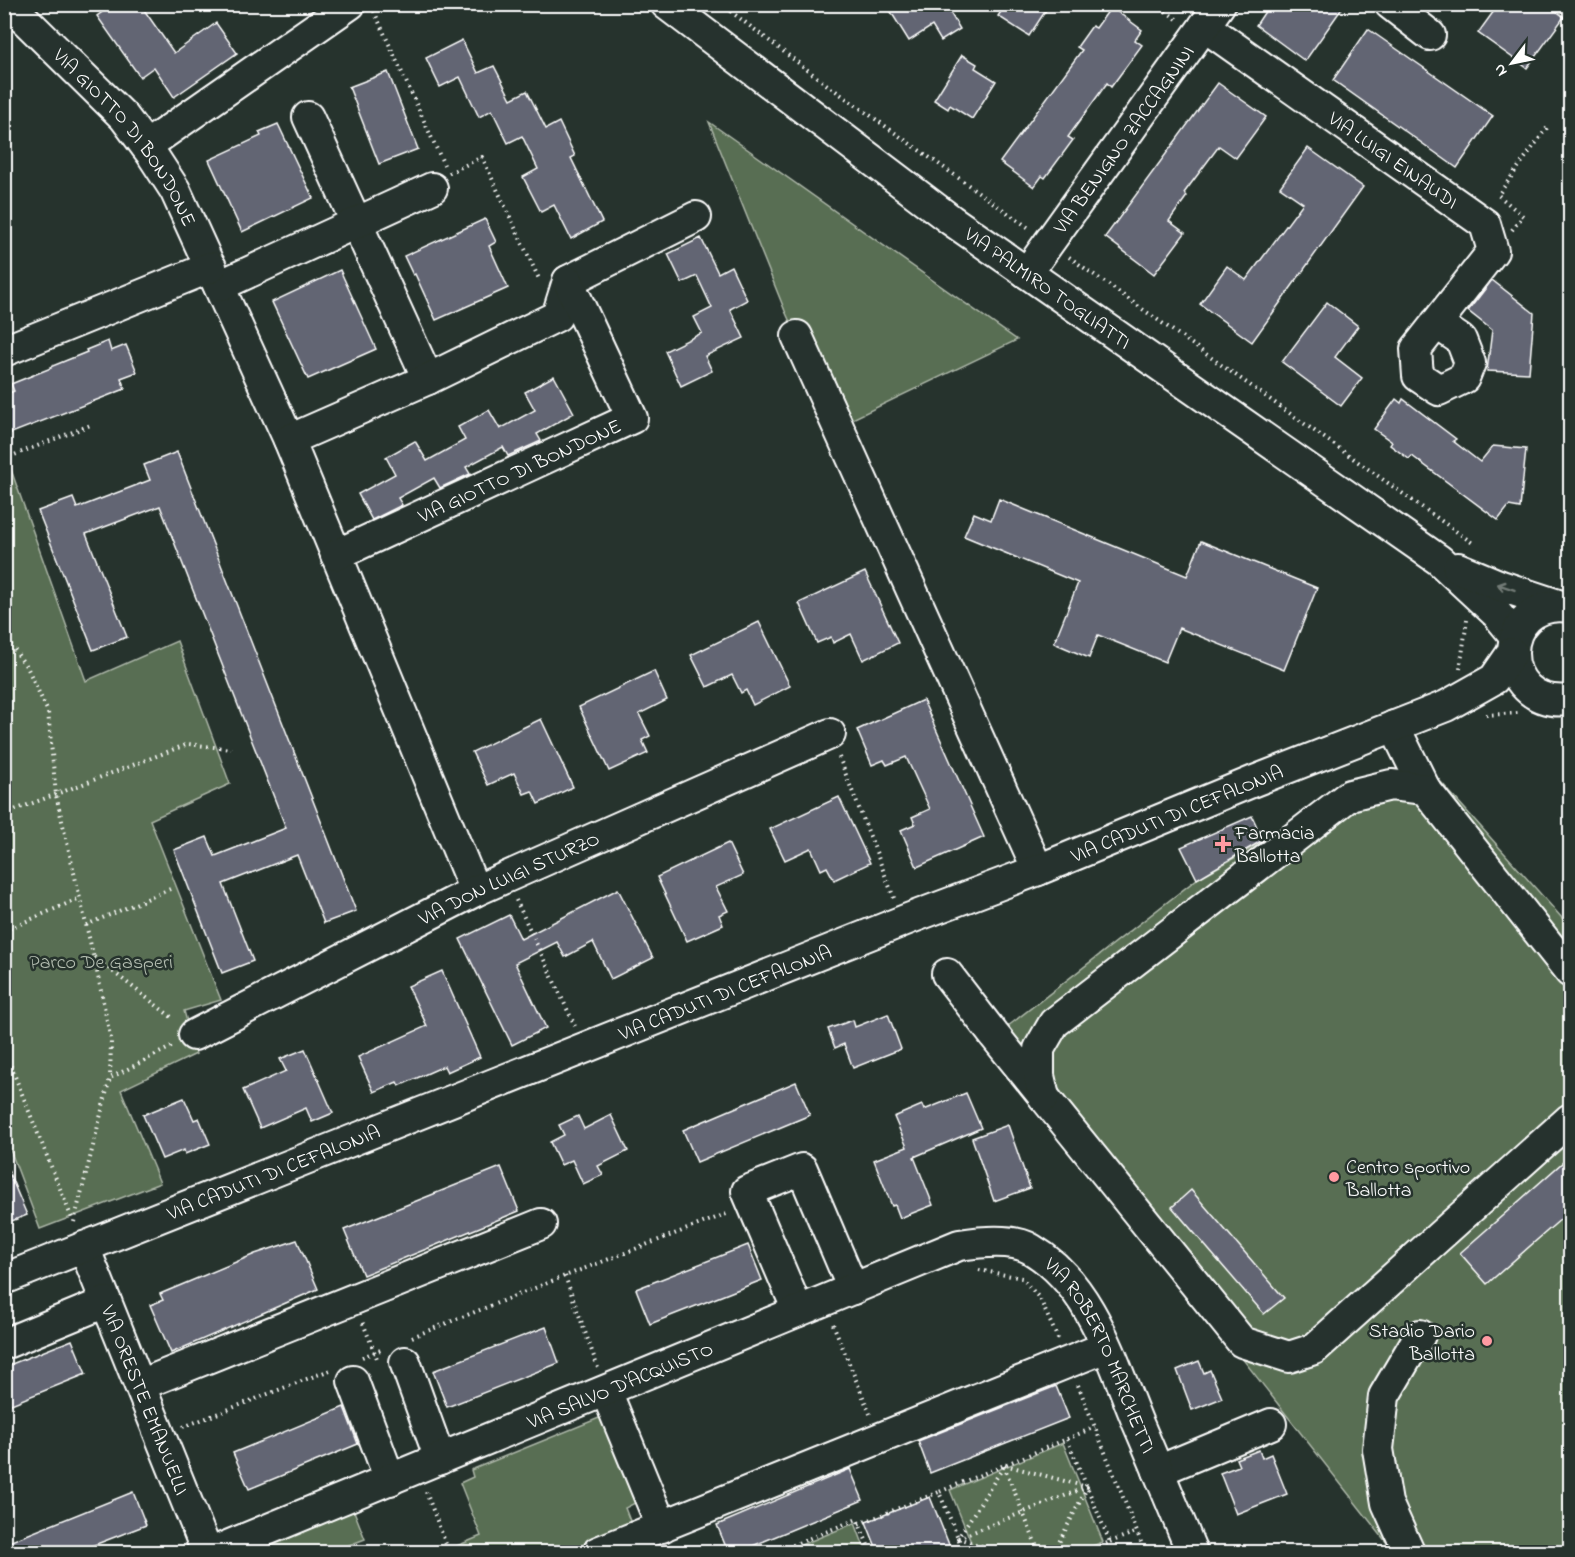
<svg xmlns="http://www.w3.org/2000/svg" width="1575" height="1557" viewBox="0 0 1575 1557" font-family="'Indie Flower',sans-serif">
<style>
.green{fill:#586e52;stroke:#acb6a8;stroke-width:1.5}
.building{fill:#626573;stroke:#fff;stroke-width:1.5}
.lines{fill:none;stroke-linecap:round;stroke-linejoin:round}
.minor-casing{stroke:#fff;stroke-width:34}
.path{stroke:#fff;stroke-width:4;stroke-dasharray:1.5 4.5;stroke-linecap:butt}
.minor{stroke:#26332d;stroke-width:30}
.oneway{stroke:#727a76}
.poi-dot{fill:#ff9aa2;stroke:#26332d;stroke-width:2}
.labels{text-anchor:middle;stroke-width:5;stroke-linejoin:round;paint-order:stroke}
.street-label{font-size:20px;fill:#fff;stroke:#26332d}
.poi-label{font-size:20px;fill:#fff;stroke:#26332d;text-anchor:start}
.park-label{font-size:20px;fill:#b4beb1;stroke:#26332d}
</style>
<rect width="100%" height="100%" fill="#26332d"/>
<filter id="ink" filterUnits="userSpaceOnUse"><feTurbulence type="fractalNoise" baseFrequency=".0167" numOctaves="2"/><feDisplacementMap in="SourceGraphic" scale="12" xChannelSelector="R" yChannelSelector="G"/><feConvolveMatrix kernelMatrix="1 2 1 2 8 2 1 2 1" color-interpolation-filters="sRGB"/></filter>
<g filter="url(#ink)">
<g class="green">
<path d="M 709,122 L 1017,340 L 838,426 L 785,311 Z"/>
<path d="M 4,450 L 86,681 L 177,641 L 230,784 L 150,820 L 221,1000 L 184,1011 L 196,1054 L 121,1090 L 160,1183 L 40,1229 L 5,1136 Z"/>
<path d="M 1432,772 L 1570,927 L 1570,1552 L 1394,1552 L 1194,1297 L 985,1044 L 1197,879 L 1264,841 Z"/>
<path d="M 604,1416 L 639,1501 L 625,1508 L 632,1526 L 567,1552 L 460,1552 L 457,1546 L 481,1536 L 460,1483 L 473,1477 L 471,1470 Z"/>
<path d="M 1063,1443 L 1103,1542 L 1077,1552 L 975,1552 L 950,1490 Z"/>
<path d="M 354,1511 L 365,1539 L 331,1552 L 250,1552 Z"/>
<path d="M 855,1523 L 866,1552 L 784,1552 Z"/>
</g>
<g class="building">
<path d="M 113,4 L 140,4 L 174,53 L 216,23 L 237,53 L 174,97 L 154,67 L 140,77 L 97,16 Z"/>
<path d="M 886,4 L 945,4 L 960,29 L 941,41 L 932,26 L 909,41 Z"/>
<path d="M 1006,4 L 1050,4 L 1029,36 L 998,16 Z"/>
<path d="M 1270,4 L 1345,4 L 1305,61 L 1256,25 Z"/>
<path d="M 1499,4 L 1547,4 L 1564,17 L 1527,68 L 1478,33 Z"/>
<path d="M 1111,7 L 1142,30 L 1135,40 L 1142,45 L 1111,87 L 1107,83 L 1068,137 L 1073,140 L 1045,178 L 1042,176 L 1034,187 L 1000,162 L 1082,50 L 1077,47 L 1092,26 L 1096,28 Z"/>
<path d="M 1368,29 L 1493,116 L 1457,168 L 1333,80 Z"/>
<path d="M 462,40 L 478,73 L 494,66 L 511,99 L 527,91 L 546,129 L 559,122 L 575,156 L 571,158 L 602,222 L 571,239 L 554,205 L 541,212 L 523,177 L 538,169 L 522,136 L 508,143 L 492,110 L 479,117 L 460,77 L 440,87 L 426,58 Z"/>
<path d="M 962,55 L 977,64 L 975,68 L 996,81 L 972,119 L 950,105 L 948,109 L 934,100 Z"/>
<path d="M 388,72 L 418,149 L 379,164 L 349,87 Z"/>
<path d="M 1218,83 L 1266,117 L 1236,158 L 1219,146 L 1184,193 L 1187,196 L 1169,221 L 1185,233 L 1154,274 L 1105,237 Z"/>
<path d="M 278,124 L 313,198 L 242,232 L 209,160 L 261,136 L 259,132 Z"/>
<path d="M 1308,148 L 1363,187 L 1252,342 L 1200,304 L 1227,266 L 1246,280 L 1303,203 L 1280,187 Z"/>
<path d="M 485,219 L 496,242 L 489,246 L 508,288 L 436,320 L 415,274 L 413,275 L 404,256 Z"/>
<path d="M 701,238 L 718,273 L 731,266 L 747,300 L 730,309 L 744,338 L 705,356 L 712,371 L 681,386 L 665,351 L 702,333 L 694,317 L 712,308 L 697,276 L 682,283 L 668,254 Z"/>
<path d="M 340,270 L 376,349 L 308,379 L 272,302 Z"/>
<path d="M 1492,280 L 1534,313 L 1529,373 L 1487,371 L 1492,330 L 1468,311 Z"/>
<path d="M 1327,302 L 1358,326 L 1335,357 L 1362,378 L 1341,406 L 1282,362 Z"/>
<path d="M 108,341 L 111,351 L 126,345 L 137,372 L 121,378 L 125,389 L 4,436 L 4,395 L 14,391 L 11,384 L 51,368 L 50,367 L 87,352 L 86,350 Z"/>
<path d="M 554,376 L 574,413 L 537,434 L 541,441 L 508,456 L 503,447 L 466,467 L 470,474 L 440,488 L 434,478 L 398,498 L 402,505 L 372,520 L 358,494 L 395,474 L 386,457 L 415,441 L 427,461 L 465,440 L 458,427 L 489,410 L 500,429 L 535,410 L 525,392 Z"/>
<path d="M 1396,399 L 1401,403 L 1403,399 L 1456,439 L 1453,441 L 1480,462 L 1493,446 L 1526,449 L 1520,508 L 1509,506 L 1498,520 L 1412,456 L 1409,459 L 1390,445 L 1392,442 L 1374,429 Z"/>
<path d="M 177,452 L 356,911 L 324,923 L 297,855 L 223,884 L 253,961 L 222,973 L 174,850 L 207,837 L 215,856 L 286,828 L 160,506 L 86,534 L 127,637 L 93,650 L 38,511 L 73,498 L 77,508 L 150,480 L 144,465 Z"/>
<path d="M 999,499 L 1187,576 L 1201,541 L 1317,588 L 1284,670 L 1179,628 L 1165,662 L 1098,635 L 1089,658 L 1054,643 L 1078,583 L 964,536 L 974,513 L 991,520 Z"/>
<path d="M 865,572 L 898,643 L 863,660 L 851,634 L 833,643 L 831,637 L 817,643 L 799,603 Z"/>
<path d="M 759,622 L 790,686 L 753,705 L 746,690 L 741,693 L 732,675 L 707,687 L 691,655 Z"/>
<path d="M 654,671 L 667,700 L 639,714 L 650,736 L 642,740 L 648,753 L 609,771 L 579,707 Z"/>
<path d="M 923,700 L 984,837 L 917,867 L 901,830 L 915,824 L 912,817 L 930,809 L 906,757 L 887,765 L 884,760 L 872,765 L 857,730 Z"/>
<path d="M 541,719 L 573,787 L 538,804 L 532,791 L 524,794 L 514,773 L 488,785 L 472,752 Z"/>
<path d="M 839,797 L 870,863 L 834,880 L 827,867 L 821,870 L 811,848 L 785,860 L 770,829 Z"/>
<path d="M 1252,816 L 1263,840 L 1197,879 L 1181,847 Z"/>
<path d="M 728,843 L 743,875 L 716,887 L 728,911 L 719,915 L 723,925 L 687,941 L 657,877 Z"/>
<path d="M 618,889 L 653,958 L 611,979 L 593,942 L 565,957 L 557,942 L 515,963 L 546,1028 L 512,1045 L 460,939 L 509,915 L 521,939 Z"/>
<path d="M 442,971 L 480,1057 L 447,1072 L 444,1066 L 399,1086 L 397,1082 L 374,1092 L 358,1057 L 427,1026 L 408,986 Z"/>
<path d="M 888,1014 L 901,1049 L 853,1068 L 844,1044 L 835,1048 L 828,1029 L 853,1020 L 855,1027 Z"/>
<path d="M 305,1049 L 333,1113 L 312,1122 L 306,1108 L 260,1128 L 243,1090 L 286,1071 L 280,1059 Z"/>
<path d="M 796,1082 L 810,1115 L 697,1162 L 683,1130 Z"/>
<path d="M 966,1093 L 981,1128 L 914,1157 L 933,1205 L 900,1218 L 895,1205 L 892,1206 L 874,1160 L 907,1147 L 894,1117 L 922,1105 L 924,1110 Z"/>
<path d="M 184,1098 L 194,1120 L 199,1118 L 210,1144 L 185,1154 L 184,1150 L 162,1159 L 143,1115 Z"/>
<path d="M 611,1115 L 628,1151 L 598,1166 L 603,1175 L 583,1184 L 572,1160 L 561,1165 L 550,1142 L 564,1135 L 559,1125 L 578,1116 L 584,1129 Z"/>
<path d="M 1008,1125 L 1030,1188 L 994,1201 L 972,1138 Z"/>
<path d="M 1570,1156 L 1570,1211 L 1487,1284 L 1460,1253 Z"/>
<path d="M 4,1161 L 27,1215 L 4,1224 Z"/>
<path d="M 501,1167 L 519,1211 L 363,1275 L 344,1230 Z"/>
<path d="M 1191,1190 L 1284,1298 L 1264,1314 L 1172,1207 Z"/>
<path d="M 297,1240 L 318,1289 L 171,1353 L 150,1305 L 163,1300 L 160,1294 L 255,1254 Z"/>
<path d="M 748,1245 L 762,1280 L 650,1324 L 636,1289 Z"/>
<path d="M 546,1327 L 559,1363 L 447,1407 L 433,1371 Z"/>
<path d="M 72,1340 L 86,1374 L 4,1407 L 4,1367 Z"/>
<path d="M 1199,1361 L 1204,1373 L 1210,1370 L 1222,1398 L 1192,1410 L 1177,1370 Z"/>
<path d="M 1056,1386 L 1069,1418 L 930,1473 L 918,1441 Z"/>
<path d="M 344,1407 L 358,1444 L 249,1489 L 233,1453 Z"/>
<path d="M 1259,1450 L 1262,1458 L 1271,1454 L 1287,1494 L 1236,1514 L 1220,1473 L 1239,1466 L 1236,1459 Z"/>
<path d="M 850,1469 L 863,1500 L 738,1552 L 728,1552 L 717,1525 Z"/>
<path d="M 133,1492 L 146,1525 L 76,1552 L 4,1552 L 4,1544 Z"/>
<path d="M 930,1497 L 952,1552 L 878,1552 L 866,1522 Z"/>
</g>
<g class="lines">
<defs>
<g id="minor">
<path id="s1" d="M 9,4 L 124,117 L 151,153 L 175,190 L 289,440 L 475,891"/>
<path id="s2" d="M 666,4 L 951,220 L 1439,560 L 1496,613 L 1515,636"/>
<path d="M 1390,4 L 1430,35"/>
<path id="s3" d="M 1204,26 L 1485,224 L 1493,251 L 1416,349 L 1418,376 L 1439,390 L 1464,378 L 1470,363 L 1461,340 L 1436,323"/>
<path d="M 308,117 L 428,379"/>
<path d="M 146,146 L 350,4"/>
<path id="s4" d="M 1027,273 L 1220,4"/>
<path d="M 219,286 L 432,188"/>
<path d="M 797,336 L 1038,870"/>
<path d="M 4,351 L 211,267"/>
<path d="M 289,440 L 428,379 L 557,316 L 568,281 L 696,217"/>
<path id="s5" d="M 336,555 L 632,418 L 568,281"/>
<path d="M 1458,568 L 1501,586 L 1561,606"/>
<path d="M 1570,607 C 1495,596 1493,709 1570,700"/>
<path d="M 1394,726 L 1425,789"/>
<path d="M 947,974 L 994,1035 L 1242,1342 L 1289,1357 L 1314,1349 L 1570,1119"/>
<path id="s6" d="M 194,1035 L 475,891 L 830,734"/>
<path d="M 1044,1097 L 1039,1076 L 1039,1049 L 1054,1023 L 1350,795 L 1391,785 L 1425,789 L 1570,972"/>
<path id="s7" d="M 84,1247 L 207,1552"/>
<path id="s8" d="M 4,1279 L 908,919 L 1038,870 L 1254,781 L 1446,706 L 1494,679 L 1512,653"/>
<path d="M 798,1311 L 747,1191 L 802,1169 L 853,1289"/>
<path d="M 4,1344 L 106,1302"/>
<path d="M 405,1362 L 440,1459"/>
<path d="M 353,1381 L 390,1480"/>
<path d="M 140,1385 L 541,1224"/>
<path d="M 606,1391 L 662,1527"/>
<path d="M 1158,1471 L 1271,1424"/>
<path id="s9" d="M 213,1552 L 959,1245 C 979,1242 1013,1238 1031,1249 C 1091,1284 1112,1360 1137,1421 C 1156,1465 1174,1509 1192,1552"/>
<path d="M 598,1552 L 1106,1347"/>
<path d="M 1409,1552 L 1387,1503 L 1378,1449 L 1384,1396 L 1420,1335"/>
</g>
</defs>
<use href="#minor" class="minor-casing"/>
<g class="path">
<path d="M 721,4 L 826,84 L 1029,228"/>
<path d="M 1156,4 L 1178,20"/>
<path d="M 374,11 L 444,165"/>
<path d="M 449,173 L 482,157 L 540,281"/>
<path d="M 1512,230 L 1523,216 L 1498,195 L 1547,128"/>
<path d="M 1069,257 L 1474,544"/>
<path d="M 4,459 L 93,424"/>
<path d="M 4,635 L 28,669 L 48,712 L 56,795 L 98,976 L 111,1041 L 110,1078"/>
<path d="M 1460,669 L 1467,620"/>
<path d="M 1486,715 L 1518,713"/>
<path d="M 839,757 L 894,898"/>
<path d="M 4,814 L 188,744 L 231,749"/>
<path d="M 516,900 L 575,1026"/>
<path d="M 86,925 L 170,889"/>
<path d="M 4,931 L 80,898"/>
<path d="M 94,957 L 174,1019"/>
<path d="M 4,1049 L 73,1221"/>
<path d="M 74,1222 L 110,1078 L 173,1046"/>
<path d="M 979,1270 L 1022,1278 L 1040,1299 L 1058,1339"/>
<path d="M 565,1276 L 598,1368"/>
<path d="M 363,1323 L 378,1361"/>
<path d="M 833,1324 L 870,1414"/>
<path d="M 412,1337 L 565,1276 L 729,1213"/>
<path d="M 362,1357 L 383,1349"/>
<path d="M 1078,1385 L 1145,1552"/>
<path d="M 183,1427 L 330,1370"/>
<path d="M 1067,1439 L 1095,1427"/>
<path d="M 1004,1466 L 1039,1552"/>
<path d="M 426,1492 L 449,1552"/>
<path d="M 859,1524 L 939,1492"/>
<path d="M 958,1538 L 1087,1487 L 1005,1465"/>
<path d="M 1110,1542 L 1136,1532"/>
<path d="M 776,1552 L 857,1519 L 871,1552"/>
<path d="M 964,1552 L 939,1492 L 1067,1439 L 1110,1542 L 1085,1552"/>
<path d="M 999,1552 L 958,1538 L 1004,1466"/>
<path d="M 1054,1552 L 1087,1488"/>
</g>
<use href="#minor" class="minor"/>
</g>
<defs><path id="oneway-shaft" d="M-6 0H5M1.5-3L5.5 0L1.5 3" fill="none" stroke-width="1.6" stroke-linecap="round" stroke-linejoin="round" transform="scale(1.5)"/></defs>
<use class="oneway" href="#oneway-shaft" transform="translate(1506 587) rotate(-161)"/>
</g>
<g class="poi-dot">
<path d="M1220 835h6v6h6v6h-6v6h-6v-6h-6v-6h6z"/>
<circle cx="1334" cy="1177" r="6"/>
<circle cx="1487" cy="1341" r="6"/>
</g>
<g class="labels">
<g class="street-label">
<text dy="7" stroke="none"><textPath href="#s1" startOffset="178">VIA GIOTTO DI BONDONE</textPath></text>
<text dy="7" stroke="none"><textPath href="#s4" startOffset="165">VIA BENIGNO ZACCAGNINI</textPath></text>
<text dy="7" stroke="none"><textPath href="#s3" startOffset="232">VIA LUIGI EINAUDI</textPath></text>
<text dy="7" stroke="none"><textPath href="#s2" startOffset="476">VIA PALMIRO TOGLIATTI</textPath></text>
<text dy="7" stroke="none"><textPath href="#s5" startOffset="202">VIA GIOTTO DI BONDONE</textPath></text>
<text dy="7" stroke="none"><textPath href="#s8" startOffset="1262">VIA CADUTI DI CEFALONIA</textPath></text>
<text dy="7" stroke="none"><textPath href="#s6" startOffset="352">VIA DON LUIGI STURZO</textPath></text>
<text dy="7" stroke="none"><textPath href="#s8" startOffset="776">VIA CADUTI DI CEFALONIA</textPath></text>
<text dy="7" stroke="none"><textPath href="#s8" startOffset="290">VIA CADUTI DI CEFALONIA</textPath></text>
<text dy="7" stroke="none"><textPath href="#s9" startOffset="1010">VIA ROBERTO MARCHETTI</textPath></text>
<text dy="7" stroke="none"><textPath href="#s9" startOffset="440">VIA SALVO D'ACQUISTO</textPath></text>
<text dy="7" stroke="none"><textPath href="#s7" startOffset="165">VIA ORESTE EMANUELLI</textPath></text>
</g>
<g class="poi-label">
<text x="1235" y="839">Farmacia<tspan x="1235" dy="23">Ballotta</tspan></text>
<text x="1346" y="1173">Centro sportivo<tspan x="1346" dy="23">Ballotta</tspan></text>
<text x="1475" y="1337" text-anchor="end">Stadio Dario<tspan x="1475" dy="23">Ballotta</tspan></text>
</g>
<g class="park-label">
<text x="101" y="968">Parco De Gasperi</text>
</g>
</g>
<rect width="1575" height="1557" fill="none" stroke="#26332d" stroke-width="24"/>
<rect x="12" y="12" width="1551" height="1533" fill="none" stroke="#fff" stroke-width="2" filter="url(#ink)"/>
<g transform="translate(1512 63) rotate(238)" stroke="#26332d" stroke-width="4.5" paint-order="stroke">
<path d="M0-4.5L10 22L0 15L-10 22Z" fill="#ffffff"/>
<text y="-9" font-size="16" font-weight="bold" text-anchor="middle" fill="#ffffff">N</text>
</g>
</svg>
